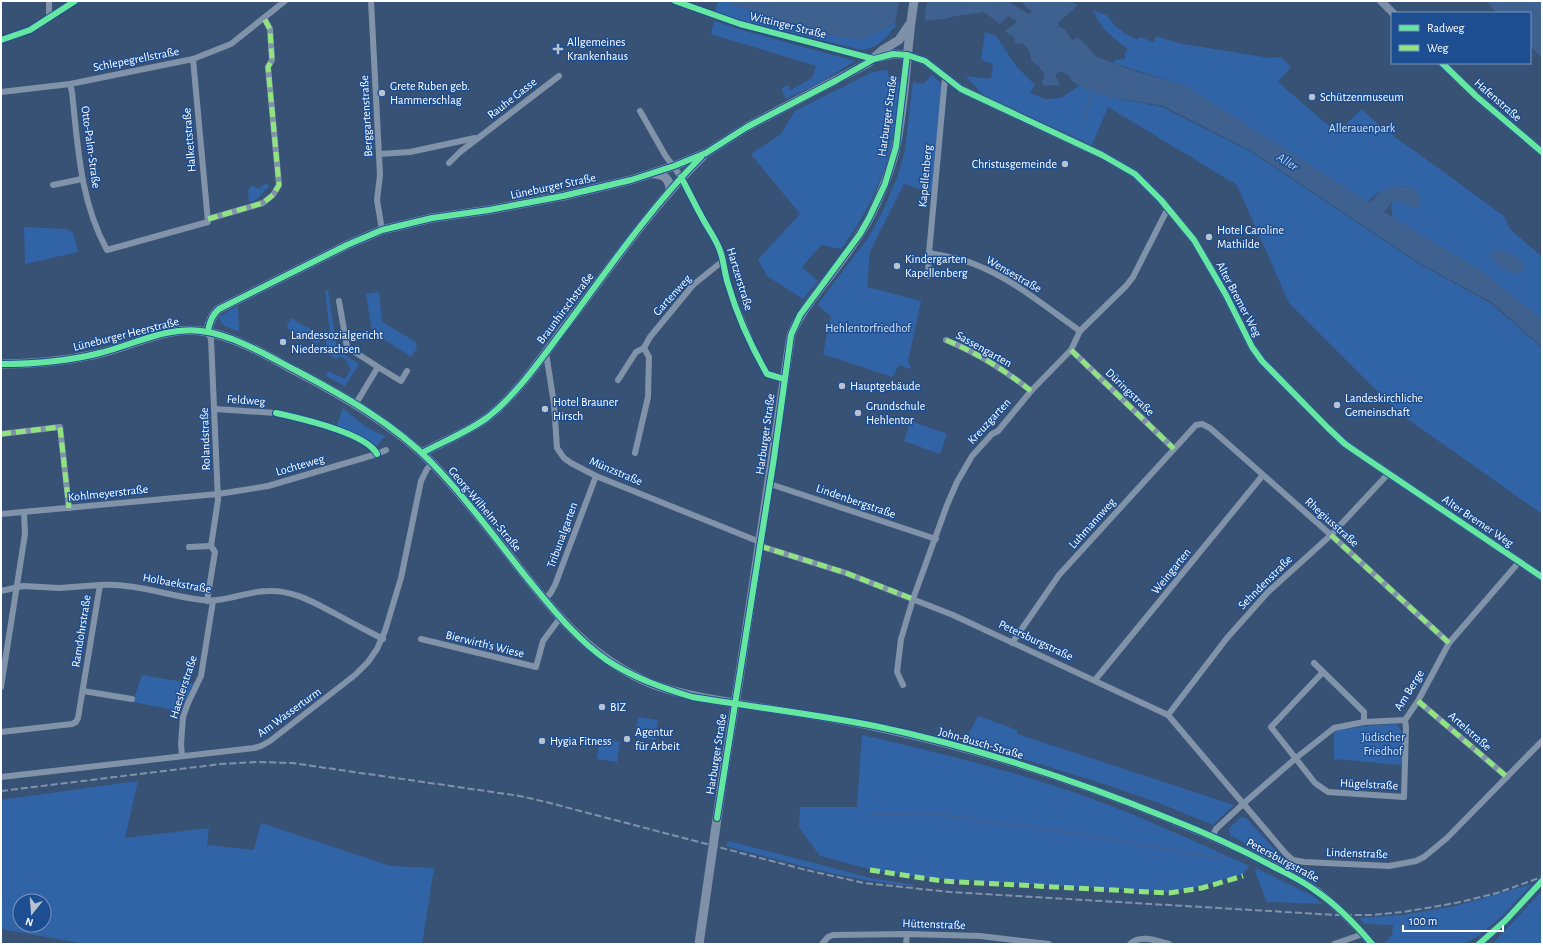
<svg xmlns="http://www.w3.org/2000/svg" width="1543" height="945" viewBox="0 0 1543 945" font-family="'Alegreya Sans',sans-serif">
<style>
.green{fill:#3164a7;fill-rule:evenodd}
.water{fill:#3e6190}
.pier{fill:#385276}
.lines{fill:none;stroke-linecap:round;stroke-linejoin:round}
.stream{stroke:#3e6190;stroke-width:2}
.river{stroke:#3e6190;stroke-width:12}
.street{stroke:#8093a9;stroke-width:6}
.secondary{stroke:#7c8ea6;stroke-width:8}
.primary{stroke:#7f90a9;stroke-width:9}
.rail{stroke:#8092a9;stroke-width:2;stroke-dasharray:7 3;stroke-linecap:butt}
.quiet{stroke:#91e382;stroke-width:5;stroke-dasharray:10 5;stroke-linecap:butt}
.cycleway-casing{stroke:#1d4e91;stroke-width:8}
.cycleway{stroke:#66e7a1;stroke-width:6}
.poi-dot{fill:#b9c2cf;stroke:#1d4e91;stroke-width:1.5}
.labels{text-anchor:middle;stroke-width:3;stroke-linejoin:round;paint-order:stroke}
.street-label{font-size:12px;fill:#fff;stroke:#1d4e91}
.poi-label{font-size:12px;fill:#fff;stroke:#1d4e91;text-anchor:start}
.park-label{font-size:12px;fill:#d4e4fa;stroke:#1d4e91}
.water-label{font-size:13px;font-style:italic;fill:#bad4f5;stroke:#1d4e91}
</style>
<rect width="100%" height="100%" fill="#385276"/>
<g class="green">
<path d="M 718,1 L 726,1 L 734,5 L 799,27 L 840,37 L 862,39 L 896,23 L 895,28 L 893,28 C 887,39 874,49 862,50 L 740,20 L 715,12 Z"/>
<path d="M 1093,10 L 1106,15 L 1118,29 L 1119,28 L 1124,33 L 1137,40 L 1139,37 L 1154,42 L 1156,36 L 1177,43 L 1270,58 L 1281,57 L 1291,67 L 1278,82 L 1337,133 L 1362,109 L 1380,126 L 1504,216 L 1510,229 L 1542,257 L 1542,320 L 1480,270 L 1393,218 L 1391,206 L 1393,201 L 1401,202 L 1410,207 L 1409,187 C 1395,184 1376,190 1368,202 L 1185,86 L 1113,63 L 1115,60 L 1124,59 L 1126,57 L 1124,54 L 1128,49 C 1111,35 1102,31 1093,10 Z"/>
<path d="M 714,21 L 748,32 L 855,61 L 818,84 L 786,99 L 781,89 L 788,85 L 791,90 L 812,78 L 816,66 L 711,34 Z"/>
<path d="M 985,32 L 996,36 L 1016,66 L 1035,85 L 1030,93 L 1045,99 L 1061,98 L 1079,86 L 1106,96 L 1162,107 L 1250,151 L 1421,265 L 1492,304 L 1542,348 L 1542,514 L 1398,412 L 1289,303 L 1237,185 L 1108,107 L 1092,145 L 982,94 L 966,76 L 991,79 L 993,64 L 981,60 Z"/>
<path d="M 887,70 L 890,80 L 900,82 C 898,97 897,113 895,128 C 887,172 868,213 841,249 L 821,245 L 802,267 L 818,281 L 803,299 L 767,276 L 758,260 L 800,214 L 751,154 L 781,134 L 795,111 L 872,72 Z"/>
<path d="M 932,75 L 947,89 L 936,194 L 904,184 L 870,251 L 867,287 L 921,301 L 908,361 L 911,367 L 910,369 L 899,365 L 892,377 L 823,354 L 831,316 L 817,305 L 868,238 L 884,209 L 898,175 L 905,150 L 913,82 L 923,84 Z"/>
<path d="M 267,183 L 269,187 C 261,192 260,201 249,202 L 248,191 L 251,185 L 258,189 Z"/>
<path d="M 24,227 L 67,229 L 73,233 L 78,252 L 25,264 Z"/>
<path d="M 328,290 L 337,350 L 359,364 L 345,386 L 326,376 L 328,371 L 345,379 L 351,369 L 347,363 L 347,360 L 339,356 L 336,359 L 327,353 L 326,339 L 331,338 L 325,291 Z"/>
<path d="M 379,292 L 382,322 L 416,342 L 417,348 L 411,357 L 372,332 L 366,294 Z"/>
<path d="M 238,306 L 239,332 L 223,325 L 219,318 L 220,316 Z"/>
<path d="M 291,319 L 294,319 L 297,322 L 319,333 L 320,341 L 318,343 L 316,343 L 288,329 L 287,324 Z"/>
<path d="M 343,408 C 356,420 368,430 385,436 L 375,448 L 355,435 L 336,428 Z"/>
<path d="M 911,421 L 947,434 L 940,454 L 904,441 Z"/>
<path d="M 142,675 L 194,684 L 184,702 L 181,711 L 133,702 Z"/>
<path d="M 978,716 L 1017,730 L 1017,734 L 1234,805 L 1213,825 L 1159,803 L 1104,784 L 965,741 Z"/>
<path d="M 638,717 L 658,720 L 655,740 L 635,737 Z"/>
<path d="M 1396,724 C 1407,733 1402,752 1402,765 L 1334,759 L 1334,731 L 1365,726 Z"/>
<path d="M 862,735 C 932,751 1002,768 1070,791 C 1132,812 1191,840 1250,866 L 1243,874 L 1193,888 L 1166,892 L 928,878 L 873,870 L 820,856 L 799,827 L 800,807 L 857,807 Z"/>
<path d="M 600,739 L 620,742 L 617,762 L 597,759 Z"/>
<path d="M 138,781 L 125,838 L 209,828 L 207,845 L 254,850 L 261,823 L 390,866 L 434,868 L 422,944 L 86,944 L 1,929 L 1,800 ZM 20,901 L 44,901 L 44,925 L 20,925 Z"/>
<path d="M 1241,817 L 1246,818 L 1287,863 L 1282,864 L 1230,835 L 1229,828 Z"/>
<path d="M 728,841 L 871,878 L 914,885 L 913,886 C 849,881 788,862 726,846 Z"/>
<path d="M 1256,868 L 1313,896 L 1322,904 L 1267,902 L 1255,872 Z"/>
<path d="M 1532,884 L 1502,916 L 1478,936 L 1465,944 L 1384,944 L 1392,935 L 1393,925 L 1365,924 L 1359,918 L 1403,915 L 1456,906 Z"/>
<path d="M 1542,891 L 1542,944 L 1492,944 L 1496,940 Z"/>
</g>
<g class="water">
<path d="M 726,1 L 1012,1 L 1009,4 L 1014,9 L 1000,24 L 984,12 L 956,16 L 945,19 L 896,23 L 862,39 L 840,37 L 799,27 L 734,5 Z"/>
<path d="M 1020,1 L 1071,1 L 1078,5 L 1060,21 L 1058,26 L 1064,29 L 1072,40 L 1078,38 L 1083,42 L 1095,56 L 1128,69 L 1185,86 L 1370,203 C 1374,200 1377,194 1381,191 C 1394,183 1426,184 1420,205 L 1415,208 C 1407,206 1402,202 1393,201 L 1384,212 L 1480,270 L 1542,320 L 1542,347 L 1493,303 L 1421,264 L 1250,150 L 1163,106 L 1106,96 L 1079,86 L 1072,81 L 1068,75 L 1061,71 L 1056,74 L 1056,78 L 1060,85 L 1044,86 L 1042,83 L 1044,78 L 1044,72 L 1038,66 L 1031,61 C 1032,54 1028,48 1022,43 L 1018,44 L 1014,42 L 1015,38 L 1004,31 C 1016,25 1019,17 1032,12 Z"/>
<path d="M 1486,1 L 1542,1 L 1542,54 L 1540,56 L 1530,46 L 1530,13 L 1497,13 Z"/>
<path d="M 1494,250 C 1506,250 1515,254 1523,263 L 1523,271 L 1517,274 C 1506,272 1496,266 1491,255 Z"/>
</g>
<path class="pier" d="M 899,1 L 927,1 L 924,23 L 895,25 Z"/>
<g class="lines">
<g class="stream">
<path d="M 1084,123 L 1092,90"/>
<path d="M 872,815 L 929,813 L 1079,834 L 1207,856 L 1225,857"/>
</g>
<path class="river" d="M 998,6 L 1005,6 L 1035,26"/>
<g class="street">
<path d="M 49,1 L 49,18"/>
<path d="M 371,1 L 380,175 L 377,200 L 382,230"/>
<path d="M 675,1 L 740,24 L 874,59"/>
<path d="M 1,40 L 30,30 L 75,1"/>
<path d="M 70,84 L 72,92 C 78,147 80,201 107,250 L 208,222 L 193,59"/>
<path d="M 1,92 L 70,84 L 193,59 L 231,44 L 285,1"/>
<path d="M 640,111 L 665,155 L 681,177 L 703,219 L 719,246 L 722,255 L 727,283 L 733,298 L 751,342 L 767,374 L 784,379"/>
<path d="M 379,154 L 410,152 L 475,138"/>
<path d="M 449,163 L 460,152 L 559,76"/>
<path d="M 53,185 L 82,179"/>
<path d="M 208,219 L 263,203 L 273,195 L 279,185 L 268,67 L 272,60 L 270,29 L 264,18"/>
<path d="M 929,253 C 944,256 959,258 974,264 C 1013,279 1046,307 1080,331"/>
<path d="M 928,276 L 929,253 L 945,78"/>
<path d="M 339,301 L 347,347 L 378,367 L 355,405"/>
<path d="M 946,340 C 979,354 1003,369 1031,391"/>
<path d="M 1071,350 L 1174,449"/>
<path d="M 546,353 L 554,404 L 557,448 L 564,458 L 571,463 L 596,476 L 760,542"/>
<path d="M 378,367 L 401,381 L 407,371"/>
<path d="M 618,380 L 636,352 L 644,348 L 650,337 L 693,285 L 719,264 L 723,263"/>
<path d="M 215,409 L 276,413"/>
<path d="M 1,434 L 60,427 L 69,508"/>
<path d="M 635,453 L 648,397 L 649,357 L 644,348"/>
<path d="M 770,484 L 936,539"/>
<path d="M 1,514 L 218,494 L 268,486 L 377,454 L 386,450"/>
<path d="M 760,546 L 846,573 L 953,615 L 1168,715 L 1286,854 L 1293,860 L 1304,862 L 1389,866 L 1416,861 L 1424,857 L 1447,838 L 1542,741"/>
<path d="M 189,547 L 211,546"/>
<path d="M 100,585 C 135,583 168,596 202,600 C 225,603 246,591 268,591 C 293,590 313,602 334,613 C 350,622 366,630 383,639"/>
<path d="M 1,591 L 23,586 L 59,588 L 100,585 L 78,718 L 76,722 L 72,724 L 1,732"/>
<path d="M 544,599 L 550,594 L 555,585 L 596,476"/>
<path d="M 207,601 L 215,552 L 211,546 L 218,500 L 211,339 L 208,332"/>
<path d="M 421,639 L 536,667 L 543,641 L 560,618"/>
<path d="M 1012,643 L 1059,575 L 1196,425 L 1202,424 L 1210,428 L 1331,535 L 1449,643"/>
<path d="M 1314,663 L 1364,712 L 1364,722"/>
<path d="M 1323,672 L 1271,727 L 1315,783 L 1328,792 L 1404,797 L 1406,728 L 1405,720"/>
<path d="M 1095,680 L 1263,475"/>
<path d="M 903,685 L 897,672 L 901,639 L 913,599 L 947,505 L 957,482 L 972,456 L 992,434 L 998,431 L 1031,391 L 1071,350 L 1080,331 L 1126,286 L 1133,277 L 1168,208"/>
<path d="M 1,687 L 25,534 L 24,513"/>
<path d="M 83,691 L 132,699"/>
<path d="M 1418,701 L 1507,777"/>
<path d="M 1168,715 L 1227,638 L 1268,592 L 1331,535 L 1388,474"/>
<path d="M 182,756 L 181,744 L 183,717 L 188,703 L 201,676 L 213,601"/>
<path d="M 1,777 L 254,748 L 261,746 L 270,741 L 355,675 L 368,662 L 377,649 L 385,631 L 401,578 L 421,481 L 427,469 L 432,464"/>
<path d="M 1212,837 L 1216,829 L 1243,804 L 1296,758 L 1334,728 L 1364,722 L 1405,720 L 1418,701 L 1449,643 L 1519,562"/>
<path d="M 822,944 L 828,937 L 833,935 L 907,934 L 980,936 L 1049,944"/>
<path d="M 906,944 L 907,934"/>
<path d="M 1130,944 C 1140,934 1157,941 1169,944"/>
<path d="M 1334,944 L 1363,934"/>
</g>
<g class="secondary">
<path d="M 1381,1 L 1393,13"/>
<path d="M 907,55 L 925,61 L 961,89 L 1102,155 L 1135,174 L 1161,200 L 1194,240 L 1226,295 L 1252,347 L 1262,361 L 1328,428 L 1345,444 L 1364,457 L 1542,577"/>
<path d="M 1442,63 L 1476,96 L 1542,152"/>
<path d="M 735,703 C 782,711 829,717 875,727 C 975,748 1073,779 1167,818 C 1204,833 1240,848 1275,867 C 1289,874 1304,882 1317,891 C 1337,906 1356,925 1372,944"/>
<path d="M 1479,944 L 1506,920 L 1542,881"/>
</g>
<g class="primary">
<path d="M 875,58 L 893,54 L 907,55"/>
<path d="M 654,174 C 665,174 670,180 670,190"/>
<path d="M 208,332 C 209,322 212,315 219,309 L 347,245 L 382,230 L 432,218 L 489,210 L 563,196 L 631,180 L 674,166 L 706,153 L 747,127 L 868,63 L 884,49 L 899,40 L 909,25"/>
<path d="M 1,364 C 33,364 65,361 97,354 C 133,346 170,324 207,332 C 238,338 268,356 296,371 C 342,395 396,426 433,464 C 464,497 492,533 520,569 C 557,616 592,659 650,683 C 677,694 706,699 735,703"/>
<path d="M 422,453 C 444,441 468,432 488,417 C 517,394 541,359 563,329 C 608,271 649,209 702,157"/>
<path d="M 699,944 L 723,777 L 738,686 L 791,335 C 799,315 812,299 825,282 C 841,261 858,240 870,217 C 881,194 891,171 896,146 C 906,98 906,49 914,1"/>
</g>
<path class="rail" d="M 1,791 L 221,764 L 257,762 L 292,763 L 520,796 L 546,802 L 806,870 L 864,883 L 950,892 L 1336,915 L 1372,915 L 1403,912 L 1456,903 L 1497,893 L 1542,877"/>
<g class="quiet">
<path d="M 208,219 L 263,203 L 273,195 L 279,185 L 268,67 L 272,60 L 270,29 L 264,18"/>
<path d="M 946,340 C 979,354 1003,369 1031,391"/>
<path d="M 1071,350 L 1174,449"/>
<path d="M 1,434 L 60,427 L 69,508"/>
<path d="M 1331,535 L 1449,643"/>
<path d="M 760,546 L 846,573 L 913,599"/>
<path d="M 1418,701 L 1507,777"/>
<path d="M 870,870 L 942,881 L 1169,893 L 1202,888 L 1243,876"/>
</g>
<defs>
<g id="cycleway">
<path d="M 675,1 L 740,24 L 874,59"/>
<path d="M 1,40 L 30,30 L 75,1"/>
<path d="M 1442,63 L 1476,96 L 1542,152"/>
<path d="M 681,177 C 689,192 696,207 704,221 C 709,230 715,238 719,248 C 724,259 724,272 728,284 C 737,315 751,346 767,374 L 784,379"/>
<path d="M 208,332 C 209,322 212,315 219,309 L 347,245 L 382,230 L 432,218 L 489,210 L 563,196 L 631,180 L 674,166 L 706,153 L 747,127 L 837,80 L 874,59 L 893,54 L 907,55 L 925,61 L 961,89 L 1102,155 L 1135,174 L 1161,200 L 1194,240 L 1226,295 L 1252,347 L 1262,361 L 1328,428 L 1345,444 L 1364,457 L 1542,577"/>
<path d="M 1,364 C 34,364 68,361 100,353 C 133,345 167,326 201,331 C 234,335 268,356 297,371 C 344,396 394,424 431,462 C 466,498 496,539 527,578 C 552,608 576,639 608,661 C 634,678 663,688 692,697 C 753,707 814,714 875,726 C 975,747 1075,780 1170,819 C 1206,833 1241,849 1274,867 C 1288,874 1303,881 1316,891 C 1337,905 1356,925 1372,944"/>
<path d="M 276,413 C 299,418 366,433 377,454"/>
<path d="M 422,453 C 444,441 468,432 488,417 C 517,394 541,359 563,330 C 607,271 649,209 701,157"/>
<path d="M 717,818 L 774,458 L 791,335 L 800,315 L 860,234 L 869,218 L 885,184 L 896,147 L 907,55"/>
<path d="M 1479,944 L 1506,920 L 1542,881"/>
</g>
</defs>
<use href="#cycleway" class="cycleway-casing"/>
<use href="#cycleway" class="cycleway"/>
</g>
<g class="poi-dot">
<path d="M556 43h4v4h4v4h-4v4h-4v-4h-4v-4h4z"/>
<circle cx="382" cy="93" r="4"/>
<circle cx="1312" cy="97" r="4"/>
<circle cx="1065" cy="164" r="4"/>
<circle cx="1209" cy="237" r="4"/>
<circle cx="897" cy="266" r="4"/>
<circle cx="283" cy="342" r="4"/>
<circle cx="842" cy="386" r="4"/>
<circle cx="1337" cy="405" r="4"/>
<circle cx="545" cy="409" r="4"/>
<circle cx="858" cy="413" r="4"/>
<circle cx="602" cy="707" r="4"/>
<circle cx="627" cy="739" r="4"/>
<circle cx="542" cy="741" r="4"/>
</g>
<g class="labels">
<g class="street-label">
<text transform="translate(788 25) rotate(14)" y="4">Wittinger Straße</text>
<text transform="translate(136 59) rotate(-11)" y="4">Schlepegrellstraße</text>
<text transform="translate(512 98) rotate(-38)" y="4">Rauhe Gasse</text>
<text transform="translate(1498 100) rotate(41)" y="4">Hafenstraße</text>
<text transform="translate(366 116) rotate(-93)" y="4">Berggartenstraße</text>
<text transform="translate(887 116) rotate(-82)" y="4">Harburger Straße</text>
<text transform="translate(189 140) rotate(-95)" y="4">Halkettstraße</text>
<text transform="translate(91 147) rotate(82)" y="4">Otto-Palm-Straße</text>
<text transform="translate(925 176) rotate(-85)" y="4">Kapellenberg</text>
<text transform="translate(553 186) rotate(-12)" y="4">Lüneburger Straße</text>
<text transform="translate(1014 274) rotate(30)" y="4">Wensestraße</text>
<text transform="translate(740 279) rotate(73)" y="4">Hartzerstraße</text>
<text transform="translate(672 295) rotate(-48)" y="4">Gartenweg</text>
<text transform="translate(1239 299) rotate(62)" y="4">Alter Bremer Weg</text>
<text transform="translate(565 308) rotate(-53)" y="4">Braunhirschstraße</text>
<text transform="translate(126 334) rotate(-14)" y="4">Lüneburger Heerstraße</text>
<text transform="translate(984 349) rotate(29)" y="4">Sassengarten</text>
<text transform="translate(1130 392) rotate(44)" y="4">Düringstraße</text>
<text transform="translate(246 400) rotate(4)" y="4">Feldweg</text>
<text transform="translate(989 421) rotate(-47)" y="4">Kreuzgarten</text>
<text transform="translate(765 434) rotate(-82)" y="4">Harburger Straße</text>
<text transform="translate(205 439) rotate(-92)" y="4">Rolandstraße</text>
<text transform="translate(300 465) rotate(-16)" y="4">Lochteweg</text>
<text transform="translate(616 471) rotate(23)" y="4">Münzstraße</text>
<text transform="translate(108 493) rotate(-6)" y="4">Kohlmeyerstraße</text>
<text transform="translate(856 501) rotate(19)" y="4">Lindenbergstraße</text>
<text transform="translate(485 509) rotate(50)" y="4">Georg-Wilhelm-Straße</text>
<text transform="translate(1478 521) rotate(34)" y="4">Alter Bremer Weg</text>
<text transform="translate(1332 522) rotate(42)" y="4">Rhegiusstraße</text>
<text transform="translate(1092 523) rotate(-48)" y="4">Luhmannweg</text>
<text transform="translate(562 535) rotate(-70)" y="4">Tribunalgarten</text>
<text transform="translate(1171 571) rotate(-51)" y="4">Weingarten</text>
<text transform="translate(1265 582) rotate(-45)" y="4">Sehndenstraße</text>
<text transform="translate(177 583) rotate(10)" y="4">Holbaekstraße</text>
<text transform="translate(81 631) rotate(-81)" y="4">Ramdohrstraße</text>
<text transform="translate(1036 640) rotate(25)" y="4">Petersburgstraße</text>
<text transform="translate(485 644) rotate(14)" y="4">Bierwirth's Wiese</text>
<text transform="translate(183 687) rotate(-72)" y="4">Haeslerstraße</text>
<text transform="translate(1409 690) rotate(-58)" y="4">Am Berge</text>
<text transform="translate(289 712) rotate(-36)" y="4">Am Wasserturm</text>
<text transform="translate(1470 731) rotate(41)" y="4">Artelstraße</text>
<text transform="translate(981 743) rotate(16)" y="4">John-Busch-Straße</text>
<text transform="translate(716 754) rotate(-81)" y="4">Harburger Straße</text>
<text transform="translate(1369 784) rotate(3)" y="4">Hügelstraße</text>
<text transform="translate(1357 853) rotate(2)" y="4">Lindenstraße</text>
<text transform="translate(1283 860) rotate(28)" y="4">Petersburgstraße</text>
<text transform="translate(934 924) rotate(2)" y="4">Hüttenstraße</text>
</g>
<g class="poi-label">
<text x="567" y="46">Allgemeines<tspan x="567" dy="14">Krankenhaus</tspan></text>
<text x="390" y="90">Grete Ruben geb.<tspan x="390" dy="14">Hammerschlag</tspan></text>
<text x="1320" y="101">Schützenmuseum</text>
<text x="1057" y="168" text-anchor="end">Christusgemeinde</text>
<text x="1217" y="234">Hotel Caroline<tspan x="1217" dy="14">Mathilde</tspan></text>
<text x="905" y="263">Kindergarten<tspan x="905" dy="14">Kapellenberg</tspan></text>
<text x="291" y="339">Landessozialgericht<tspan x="291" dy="14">Niedersachsen</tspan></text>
<text x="850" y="390">Hauptgebäude</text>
<text x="1345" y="402">Landeskirchliche<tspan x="1345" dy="14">Gemeinschaft</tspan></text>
<text x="553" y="406">Hotel Brauner<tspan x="553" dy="14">Hirsch</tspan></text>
<text x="866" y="410">Grundschule<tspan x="866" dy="14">Hehlentor</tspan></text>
<text x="610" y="711">BIZ</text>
<text x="635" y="736">Agentur<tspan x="635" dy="14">für Arbeit</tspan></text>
<text x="550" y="745">Hygia Fitness</text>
</g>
<g class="park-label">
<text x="1362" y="132">Allerauenpark</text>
<text x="868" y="332">Hehlentorfriedhof</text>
<text x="1383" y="741">Jüdischer<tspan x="1383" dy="14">Friedhof</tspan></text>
</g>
<g class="water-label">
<text transform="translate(1288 161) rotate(32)" y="5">Aller</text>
</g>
</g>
<rect width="1543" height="945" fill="none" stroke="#ffffff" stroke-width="4"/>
<rect x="1391" y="12" width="140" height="52" fill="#1d4e91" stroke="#7795bd"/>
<rect x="1399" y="25" width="20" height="6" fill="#66e7a1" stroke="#7795bd"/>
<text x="1427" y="32" font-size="12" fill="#ffffff">Radweg</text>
<rect x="1399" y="45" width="20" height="6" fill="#91e382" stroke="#7795bd"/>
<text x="1427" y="52" font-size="12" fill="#ffffff">Weg</text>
<g transform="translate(32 913) rotate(197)"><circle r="19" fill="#1d4e91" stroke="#7795bd"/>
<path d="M0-3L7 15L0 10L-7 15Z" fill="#b9c2cf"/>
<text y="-6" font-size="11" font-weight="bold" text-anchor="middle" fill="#ffffff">N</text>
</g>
<path d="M1403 925v6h100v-6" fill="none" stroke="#ffffff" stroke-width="2"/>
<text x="1409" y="925" font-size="12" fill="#ffffff" stroke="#1d4e91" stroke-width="3" paint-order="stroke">100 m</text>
</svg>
